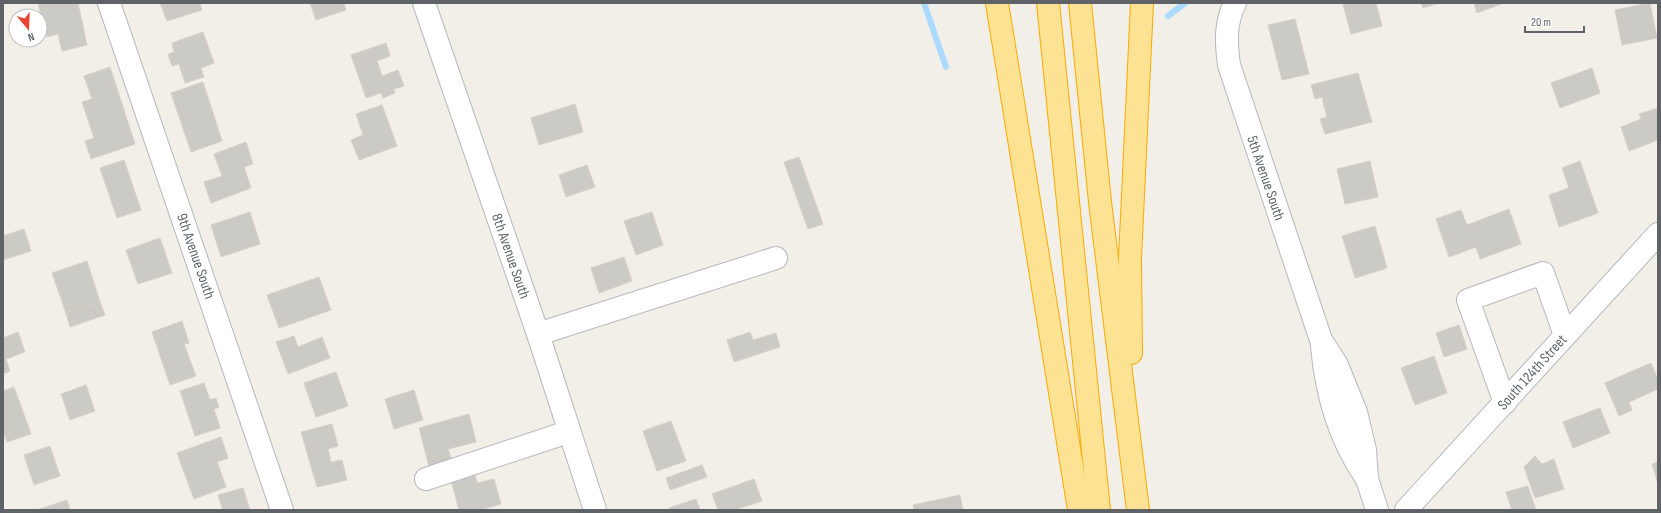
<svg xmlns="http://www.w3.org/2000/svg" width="1661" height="513" viewBox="0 0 1661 513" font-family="'Sofia Sans Condensed',sans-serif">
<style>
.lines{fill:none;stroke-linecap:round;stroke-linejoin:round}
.stream{stroke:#aadaff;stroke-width:6}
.building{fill:#cccac5;stroke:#d6d1c6}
.minor-casing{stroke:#b5b8bc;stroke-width:24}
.highway-casing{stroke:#f9ab00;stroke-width:24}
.minor{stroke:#fff;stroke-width:22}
.highway{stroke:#fde293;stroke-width:22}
.labels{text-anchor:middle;stroke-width:3;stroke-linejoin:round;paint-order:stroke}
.street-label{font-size:15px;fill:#5f6368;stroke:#fff}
</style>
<rect width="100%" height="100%" fill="#f1efe8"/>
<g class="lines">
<g class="stream">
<path d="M 924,3 L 946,67"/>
<path d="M 1168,16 L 1185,3"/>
</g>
</g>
<g class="building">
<path d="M 38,3 L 78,3 L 87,45 L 62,51 L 58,34 L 46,37 Z"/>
<path d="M 160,3 L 200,3 L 202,10 L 167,21 Z"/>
<path d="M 310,3 L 344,3 L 346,10 L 316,20 Z"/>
<path d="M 1349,3 L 1376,3 L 1382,26 L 1351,34 L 1343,4 Z"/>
<path d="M 1421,3 L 1439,3 L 1423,8 Z"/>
<path d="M 1474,3 L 1504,3 L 1477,13 Z"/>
<path d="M 1650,3 L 1657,38 L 1622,45 L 1615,10 Z"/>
<path d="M 1295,19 L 1309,74 L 1282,80 L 1268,25 Z"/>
<path d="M 203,32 L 214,63 L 201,68 L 204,77 L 185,83 L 179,64 L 172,66 L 168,54 L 174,52 L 172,43 Z"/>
<path d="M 386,43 L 390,56 L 377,61 L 382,76 L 398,70 L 404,86 L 394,89 L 395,93 L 383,98 L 381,93 L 366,98 L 351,55 Z"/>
<path d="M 110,67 L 135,144 L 91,159 L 85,141 L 94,138 L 82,102 L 92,99 L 84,76 Z"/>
<path d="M 1592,68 L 1600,93 L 1560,108 L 1551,83 Z"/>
<path d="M 1358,73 L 1372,122 L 1325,134 L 1320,119 L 1327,117 L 1322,97 L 1315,99 L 1311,85 Z"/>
<path d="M 203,82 L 222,141 L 191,152 L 171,93 Z"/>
<path d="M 575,104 L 583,132 L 539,145 L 531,118 Z"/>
<path d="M 382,105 L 397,146 L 359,160 L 351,140 L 363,135 L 356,114 Z"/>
<path d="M 1658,108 L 1658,140 L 1629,151 L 1621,127 L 1641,119 L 1639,114 Z"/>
<path d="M 246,142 L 253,164 L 244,167 L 251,188 L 211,203 L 204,182 L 222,176 L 214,154 Z"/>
<path d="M 799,157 L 823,224 L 808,229 L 784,162 Z"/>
<path d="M 124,160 L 141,210 L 117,218 L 100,168 Z"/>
<path d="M 1370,161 L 1378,197 L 1345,204 L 1337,169 Z"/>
<path d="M 1580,161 L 1598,213 L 1559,227 L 1549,195 L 1569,188 L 1562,168 Z"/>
<path d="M 587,165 L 595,187 L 566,197 L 559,175 Z"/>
<path d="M 1509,209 L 1521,244 L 1480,259 L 1476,247 L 1449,257 L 1436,219 L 1461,210 L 1467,225 Z"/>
<path d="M 250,212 L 260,244 L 221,257 L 211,225 Z"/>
<path d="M 652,212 L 663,245 L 636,255 L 624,221 Z"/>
<path d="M 1375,226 L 1387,268 L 1355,278 L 1342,236 Z"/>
<path d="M 24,229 L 31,251 L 3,260 L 3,236 Z"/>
<path d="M 160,238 L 172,273 L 138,284 L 126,250 Z"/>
<path d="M 624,257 L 632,281 L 599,293 L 591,268 Z"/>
<path d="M 87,261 L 100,302 L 66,313 L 52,273 Z"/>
<path d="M 319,277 L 331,310 L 279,328 L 267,295 Z"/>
<path d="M 100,302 L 105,315 L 70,327 L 66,313 Z"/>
<path d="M 182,321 L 189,343 L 184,344 L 196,376 L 170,385 L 152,332 Z"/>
<path d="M 1459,325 L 1467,349 L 1444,357 L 1436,333 Z"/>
<path d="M 18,332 L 25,352 L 6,359 L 10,371 L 3,374 L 3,338 Z"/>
<path d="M 750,332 L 753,340 L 776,333 L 780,347 L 734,362 L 727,340 Z"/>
<path d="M 294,336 L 298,347 L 322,337 L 330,358 L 288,374 L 276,342 Z"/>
<path d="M 1434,356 L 1447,393 L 1415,405 L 1401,368 Z"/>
<path d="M 1651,363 L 1658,380 L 1658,389 L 1629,402 L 1632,410 L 1619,416 L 1605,383 Z"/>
<path d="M 336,372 L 348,406 L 316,417 L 304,383 Z"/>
<path d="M 204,383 L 210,400 L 216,398 L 219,407 L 214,409 L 220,428 L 195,436 L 180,391 Z"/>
<path d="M 86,385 L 95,411 L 70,420 L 61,394 Z"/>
<path d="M 14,387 L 31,434 L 7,442 L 3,432 L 3,391 Z"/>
<path d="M 414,390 L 423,420 L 394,429 L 385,399 Z"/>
<path d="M 1600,408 L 1610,433 L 1573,448 L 1563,422 Z"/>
<path d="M 469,414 L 476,442 L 448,449 L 453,464 L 430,470 L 419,428 Z"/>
<path d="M 671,421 L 686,461 L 657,471 L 643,431 Z"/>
<path d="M 332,424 L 338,446 L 328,449 L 331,462 L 342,460 L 347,480 L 317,487 L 301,432 Z"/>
<path d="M 221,437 L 228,458 L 217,462 L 226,487 L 194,499 L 177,453 Z"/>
<path d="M 50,446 L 60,476 L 34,485 L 24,455 Z"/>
<path d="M 1535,456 L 1542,464 L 1554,459 L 1564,489 L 1535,498 L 1524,467 Z"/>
<path d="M 1658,462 L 1658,484 L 1652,464 Z"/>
<path d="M 702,465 L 707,477 L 670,490 L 666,478 Z"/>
<path d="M 475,474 L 477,483 L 494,479 L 501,504 L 480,510 L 459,510 L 451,480 Z"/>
<path d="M 754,479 L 762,501 L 734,510 L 718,510 L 712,494 Z"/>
<path d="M 1528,486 L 1536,510 L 1512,510 L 1506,492 Z"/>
<path d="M 243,488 L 250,510 L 223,510 L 218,495 Z"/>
<path d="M 960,495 L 963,510 L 914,510 L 913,505 Z"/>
<path d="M 696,499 L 700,510 L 669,510 L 669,508 Z"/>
<path d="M 67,500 L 70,510 L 37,510 Z"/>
</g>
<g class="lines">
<defs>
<g id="minor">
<path d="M 109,3 L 282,510"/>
<path d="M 424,3 L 538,334 L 595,510"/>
<path d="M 1235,3 C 1225,23 1226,43 1229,65 L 1321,340 L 1337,365 L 1356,412 L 1365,450 L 1367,479 L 1377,510"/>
<path d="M 538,334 L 776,258"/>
<path d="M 1322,346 C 1326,392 1339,438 1365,476"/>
<path d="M 1505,403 L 1468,300 L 1543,273 L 1565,335"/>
<path d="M 426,479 L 568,432"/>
<path d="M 1406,510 L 1658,234"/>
</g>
<g id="highway">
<path d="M 997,3 L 1079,510"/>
<path d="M 1048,3 L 1099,510"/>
<path d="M 1080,3 L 1100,202 L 1138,510"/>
<path d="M 1131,353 L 1130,259 L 1142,3"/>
</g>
</defs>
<use href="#minor" class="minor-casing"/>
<use href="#highway" class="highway-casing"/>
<use href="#minor" class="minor"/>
<use href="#highway" class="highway"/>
</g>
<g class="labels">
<g class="street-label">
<text transform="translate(1266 178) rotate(71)" y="5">5th Avenue South</text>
<text transform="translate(196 256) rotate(71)" y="5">9th Avenue South</text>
<text transform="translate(511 256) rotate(71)" y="5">8th Avenue South</text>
<text transform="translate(1532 372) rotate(-48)" y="5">South 124th Street</text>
</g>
</g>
<rect width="1661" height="513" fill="none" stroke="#5f6368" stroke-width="8"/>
<g transform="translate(28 28) rotate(161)"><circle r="19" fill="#ffffff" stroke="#bfc1c3"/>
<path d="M0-3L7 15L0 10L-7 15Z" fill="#ea4335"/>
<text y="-6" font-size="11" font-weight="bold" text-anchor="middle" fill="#5f6368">N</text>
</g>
<path d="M1525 26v6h59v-6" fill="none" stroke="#5f6368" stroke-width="2"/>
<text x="1531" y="26" font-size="12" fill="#5f6368" stroke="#ffffff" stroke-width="3" paint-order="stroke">20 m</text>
</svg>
